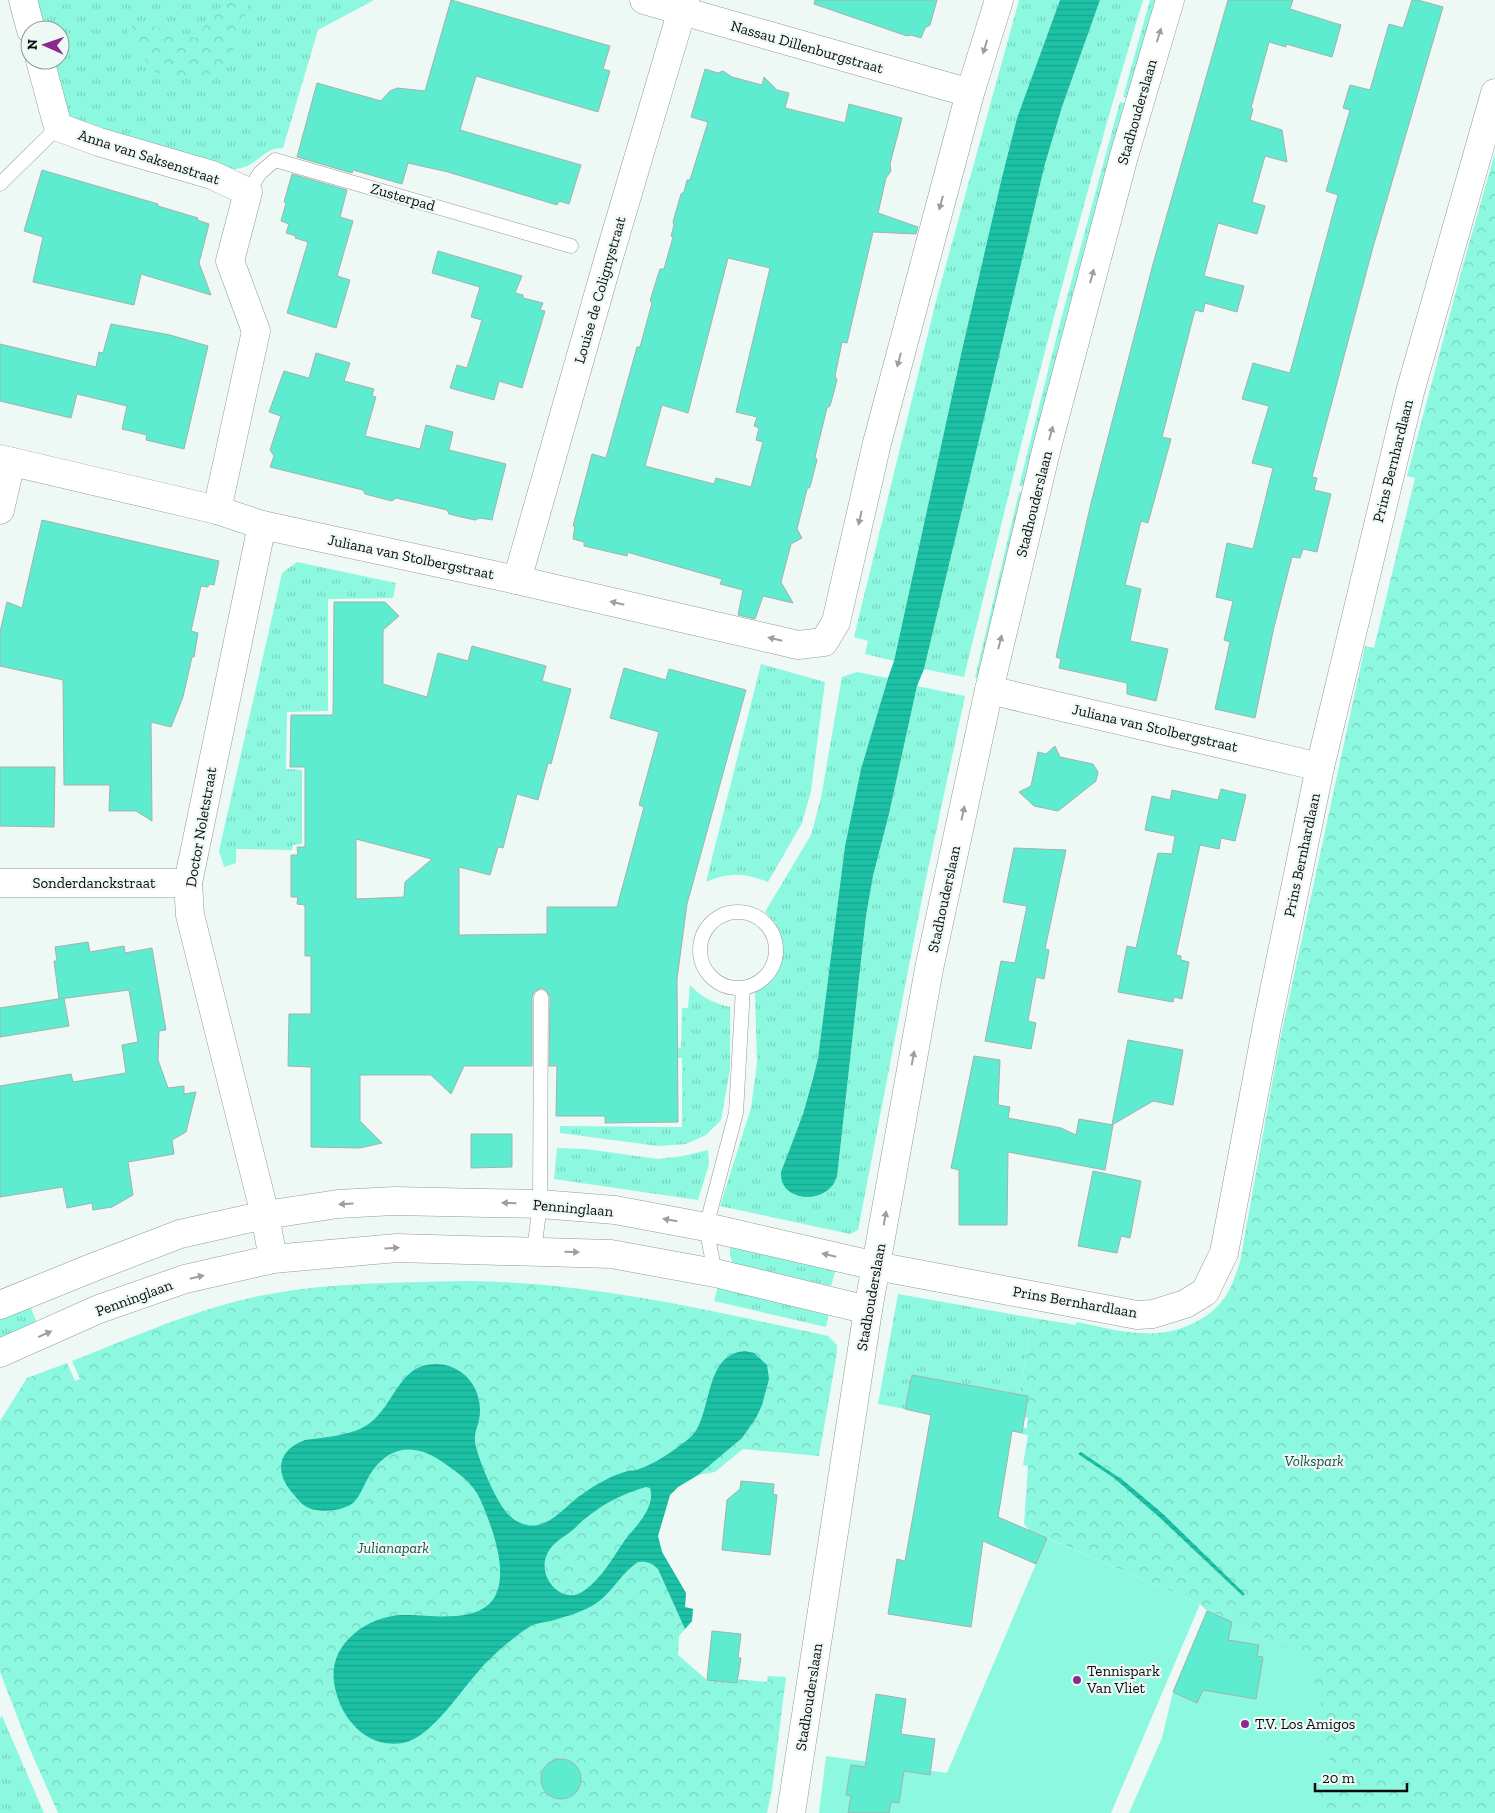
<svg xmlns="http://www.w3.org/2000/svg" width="1495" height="1813" viewBox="0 0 1495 1813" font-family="'Zilla Slab',serif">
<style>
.grass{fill:url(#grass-tufts)}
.forest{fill:url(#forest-crowns)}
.pitch{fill:#8cf8e0}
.water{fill:url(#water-rules);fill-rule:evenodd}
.building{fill:#5decd0;stroke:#a6b0ad;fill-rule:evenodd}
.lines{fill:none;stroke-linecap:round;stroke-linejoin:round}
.service-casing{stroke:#929b99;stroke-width:15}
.minor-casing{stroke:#929b99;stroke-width:29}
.service{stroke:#fff;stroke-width:14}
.minor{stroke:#fff;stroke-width:28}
.oneway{fill:#9d9e9d}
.poi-dot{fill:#8d288e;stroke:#eef8f5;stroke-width:2}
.labels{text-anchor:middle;stroke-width:4.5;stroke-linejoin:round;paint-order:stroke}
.street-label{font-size:15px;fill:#090c0b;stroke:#eef8f5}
.park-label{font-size:15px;font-style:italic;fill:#175347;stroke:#eef8f5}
.poi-label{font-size:15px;fill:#090c0b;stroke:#eef8f5;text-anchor:start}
</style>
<defs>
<pattern id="grass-tufts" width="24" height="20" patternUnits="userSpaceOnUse" patternTransform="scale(1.25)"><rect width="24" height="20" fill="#8cf8e0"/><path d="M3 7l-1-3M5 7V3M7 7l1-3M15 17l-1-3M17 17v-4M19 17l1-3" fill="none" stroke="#77d3bf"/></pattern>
<pattern id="forest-crowns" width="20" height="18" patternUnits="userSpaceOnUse" patternTransform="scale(1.25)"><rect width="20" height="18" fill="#8cf8e0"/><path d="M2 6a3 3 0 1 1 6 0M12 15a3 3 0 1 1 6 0" fill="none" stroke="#77d3bf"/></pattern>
<pattern id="water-rules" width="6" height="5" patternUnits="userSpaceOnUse" patternTransform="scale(1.25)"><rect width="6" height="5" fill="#1cc1a6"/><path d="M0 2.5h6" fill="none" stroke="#18a58e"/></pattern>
</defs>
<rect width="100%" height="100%" fill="#eef8f5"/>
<g class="grass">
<path d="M 35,0 L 374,0 L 318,30 L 283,148 C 262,147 258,168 234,169 L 77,123 L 69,118 L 50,60 L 60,60 L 60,30 L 42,30 Z"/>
<path d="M 1019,0 L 1060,0 L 1017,118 L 1002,177 L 962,350 L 894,661 L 865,654 L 868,641 L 854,637 L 936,301 Z"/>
<path d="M 1100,0 L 1143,0 C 1075,224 1019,450 964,677 L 924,669 L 1045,164 L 1062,107 Z"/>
<path d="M 1150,0 L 1158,0 L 1130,99 L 1123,97 Z"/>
<path d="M 1120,102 L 1128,104 L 1025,486 L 1019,486 L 1060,323 Z"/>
<path d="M 1019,492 L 1023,493 L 979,679 L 975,678 Z"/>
<path d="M 297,562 L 396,583 L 393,598 L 328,599 L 328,711 L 287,712 L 286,769 L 302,770 L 302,844 L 293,845 L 292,850 L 236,849 L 236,863 L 224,867 L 219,851 L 282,573 Z"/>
<path d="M 761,664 L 825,682 L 811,791 L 802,823 L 768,882 C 744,873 730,872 706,882 Z"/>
<path d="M 857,672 L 888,678 L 861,769 L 845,846 L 818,1058 L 803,1114 L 781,1172 L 837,1177 L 866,916 L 873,876 L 889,814 L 917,686 L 965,696 L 923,893 L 858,1230 L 850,1234 L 720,1206 L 751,1108 L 757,1063 L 755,990 L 773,980 L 781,962 L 782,941 L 775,922 L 765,912 L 811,835 L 821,798 L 842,677 Z"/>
<path d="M 690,985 C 701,997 713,1003 730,1007 L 730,1069 L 721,1120 L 706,1135 L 686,1144 L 658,1146 L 560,1133 L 560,1126 L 682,1127 L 682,1058 L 651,1058 L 650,1049 L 681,1048 L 682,1008 L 688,1008 Z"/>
<path d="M 557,1148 L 586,1149 L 658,1159 L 683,1156 L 708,1150 L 709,1164 L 698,1200 L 554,1179 Z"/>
<path d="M 737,1243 L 837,1266 L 831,1286 L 733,1264 L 730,1255 L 730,1247 Z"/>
<path d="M 718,1287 L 829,1312 L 826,1327 L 714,1301 Z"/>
<path d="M 898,1294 L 1033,1318 L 1019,1394 L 912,1375 L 905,1409 L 878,1404 Z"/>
<path d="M 28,1301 L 37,1323 L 0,1339 L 0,1313 Z"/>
<path d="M 2,1716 L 44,1813 L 0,1813 L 0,1718 Z"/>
</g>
<g class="forest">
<path d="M 226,0 L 250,0 L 231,57 L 204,80 L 156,73 L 126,37 L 135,21 L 195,38 Z"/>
<path d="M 1495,153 L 1495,1813 L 1311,1813 L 1298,1654 L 1207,1611 L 1200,1604 L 1029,1530 L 1024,1524 L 1028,1466 L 1023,1465 L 1028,1435 L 1022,1434 L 1022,1428 L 1027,1428 L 1028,1418 L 1024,1417 L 1028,1396 L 1019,1394 L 1033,1318 L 1076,1325 L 1076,1322 C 1098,1326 1119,1332 1141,1333 C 1172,1336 1210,1322 1227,1294 C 1233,1284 1236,1273 1240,1262 L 1279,1045 L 1365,646 L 1374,648 L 1415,478 L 1407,476 L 1463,265 Z"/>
<path d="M 467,1281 C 589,1282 709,1310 828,1336 L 837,1345 L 837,1352 L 819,1456 L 743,1449 L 715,1472 L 698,1475 L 678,1487 L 670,1495 L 658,1536 L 662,1552 L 686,1593 L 685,1607 L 693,1609 L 692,1621 L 679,1636 L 678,1655 L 707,1680 L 737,1679 L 767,1682 L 768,1676 L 786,1677 L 772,1790 L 767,1813 L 58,1813 L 29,1747 L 0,1672 L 0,1421 L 27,1378 L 67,1363 L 75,1381 L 80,1379 L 72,1361 C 123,1341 173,1319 226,1304 C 304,1282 386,1283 467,1281 Z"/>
</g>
<g class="pitch">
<path d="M 1047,1538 L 1200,1604 L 1111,1813 L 819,1813 L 826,1756 L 947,1773 Z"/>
<path d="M 1207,1611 L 1298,1654 L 1308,1664 L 1323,1710 L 1330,1765 L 1311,1813 L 1129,1813 L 1162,1738 L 1173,1692 Z"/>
</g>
<g class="water">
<path d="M 1060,0 L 1100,0 L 1062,107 L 1045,164 L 924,669 L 917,686 L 889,814 L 873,876 L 866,916 L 837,1177 C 835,1180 834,1185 831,1187 C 816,1204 779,1199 781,1172 L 803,1114 L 813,1078 L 818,1058 L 845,846 L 861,769 L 888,678 L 894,661 L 962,350 L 1002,177 L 1017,118 Z"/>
<path d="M 745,1351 L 754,1353 L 767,1365 L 769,1379 L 762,1405 L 756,1418 L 742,1438 L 698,1475 L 678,1487 L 670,1495 L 658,1536 L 662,1552 L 686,1593 L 685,1607 L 693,1609 L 692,1621 L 685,1629 L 658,1569 C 652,1563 647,1561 638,1562 C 622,1572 613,1591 598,1602 C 584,1612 567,1616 551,1621 C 545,1622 537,1623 531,1626 C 520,1632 500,1649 491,1658 C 467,1679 435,1737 403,1743 C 377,1747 357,1734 344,1712 C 329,1683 328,1655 355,1633 C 368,1622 384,1616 402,1615 C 428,1614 477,1625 494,1598 C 510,1572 491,1524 480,1499 C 473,1483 458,1473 444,1463 C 419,1445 393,1443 373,1470 C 366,1479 362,1493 355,1501 C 347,1510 327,1512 316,1510 C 307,1509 300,1503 295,1496 C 275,1475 275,1451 305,1440 C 325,1437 353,1436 370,1423 C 395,1404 399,1363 437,1364 C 463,1365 481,1387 480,1412 C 480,1422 474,1431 475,1442 C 477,1457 498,1507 510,1516 C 517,1523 527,1527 538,1525 C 556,1521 568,1503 584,1493 C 596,1484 613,1475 628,1471 C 632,1470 635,1471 639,1469 C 653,1464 666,1456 678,1447 C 685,1442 693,1436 697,1429 C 712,1402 707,1354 745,1351 ZM 646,1487 L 650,1488 C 656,1507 636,1526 625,1540 C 613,1557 602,1578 585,1590 C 564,1607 538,1579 546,1557 C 550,1545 559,1540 569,1533 C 575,1529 580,1522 586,1518 C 603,1504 624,1493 646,1487 Z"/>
<path d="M 1081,1452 L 1124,1481 L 1162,1513 L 1245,1594 L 1243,1596 L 1158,1516 L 1114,1478 L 1078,1454 Z"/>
</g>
<g class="building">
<path d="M 451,0 L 610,46 L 603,69 L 610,71 L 598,112 L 476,76 L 460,130 L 581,165 L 569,204 L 559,201 L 557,205 L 448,172 L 408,163 L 402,184 L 353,170 L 352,173 L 297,157 L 317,83 L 381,101 L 390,91 L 397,88 L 425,91 Z"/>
<path d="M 815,0 L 937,0 L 930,25 L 925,28 L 921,38 L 911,35 L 907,36 L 814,4 Z"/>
<path d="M 1228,0 L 1293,0 L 1290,9 L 1341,25 L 1332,57 L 1286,44 L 1286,47 L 1269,42 L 1251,108 L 1253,109 L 1250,120 L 1282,130 L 1287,162 L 1265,156 L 1252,202 L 1265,206 L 1257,234 L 1218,223 L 1204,276 L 1244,286 L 1237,312 L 1205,303 L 1203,312 L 1195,310 L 1162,437 L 1171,439 L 1148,523 L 1141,521 L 1125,585 L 1141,589 L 1130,641 L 1168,649 L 1156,701 L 1127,694 L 1127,683 L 1059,668 L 1061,659 L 1056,657 L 1091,503 L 1153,264 Z"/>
<path d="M 1412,0 L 1418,0 L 1443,7 L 1373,247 L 1312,477 L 1317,478 L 1314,490 L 1331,494 L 1317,552 L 1303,549 L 1300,558 L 1292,557 L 1274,627 L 1255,718 L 1215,709 L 1230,642 L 1224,640 L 1233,601 L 1216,597 L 1227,543 L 1253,549 L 1273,468 L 1252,463 L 1269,406 L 1242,399 L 1253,363 L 1290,373 L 1338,195 L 1326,191 L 1350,110 L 1343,108 L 1350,85 L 1370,90 L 1389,24 L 1403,28 Z"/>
<path d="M 705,69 L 718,73 L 723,71 L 732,77 L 762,85 L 764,77 L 777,90 L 789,93 L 785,108 L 845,123 L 849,104 L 902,118 L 890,164 L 891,171 L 886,178 L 878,213 L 918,227 L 916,234 L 873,232 L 847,343 L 842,342 L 835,376 L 837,380 L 830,406 L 827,408 L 815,457 L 817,460 L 812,479 L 810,487 L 807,489 L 797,529 L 802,538 L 791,544 L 781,582 L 793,603 L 763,596 L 755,619 L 738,615 L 743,590 L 720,584 L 722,579 L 630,553 L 628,552 L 627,556 L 584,546 L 584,542 L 573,539 L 575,526 L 573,526 L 592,454 L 606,458 L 637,347 L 640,347 L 652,303 L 650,301 L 657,278 L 660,269 L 664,269 L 673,237 L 671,236 L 674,225 L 673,222 L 681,194 L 684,192 L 687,180 L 690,180 L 708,122 L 691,117 ZM 728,258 L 770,268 L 736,412 L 757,417 L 754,426 L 759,428 L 756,440 L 763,442 L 751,487 L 716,478 L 714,484 L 645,466 L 662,405 L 688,413 Z"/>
<path d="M 42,170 L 158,204 L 158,206 L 198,218 L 197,220 L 209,224 L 199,263 L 211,295 L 141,274 L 134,305 L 33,282 L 43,237 L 24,231 Z"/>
<path d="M 292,174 L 347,190 L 340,217 L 353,221 L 337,276 L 350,280 L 336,328 L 287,313 L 308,242 L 295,238 L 296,236 L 286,233 L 289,224 L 281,221 L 286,203 L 284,202 Z"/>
<path d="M 438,251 L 522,276 L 515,293 L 523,295 L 523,298 L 543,303 L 540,310 L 545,311 L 522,388 L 499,381 L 494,400 L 450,388 L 457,365 L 467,368 L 482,320 L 471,317 L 480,287 L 432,273 Z"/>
<path d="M 111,324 L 170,335 L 208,346 L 184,449 L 146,440 L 147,435 L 122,429 L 127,406 L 77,394 L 71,418 L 0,401 L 0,344 L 96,367 L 99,352 L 103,353 Z"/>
<path d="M 316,353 L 350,363 L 344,381 L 374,389 L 372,396 L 376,397 L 365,436 L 420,449 L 426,425 L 453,432 L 449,450 L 506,464 L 492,520 L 480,518 L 475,520 L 461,517 L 449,514 L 447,510 L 396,498 L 392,501 L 365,494 L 363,490 L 270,467 L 274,456 L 270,450 L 281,416 L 269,412 L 284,371 L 309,378 Z"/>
<path d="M 42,520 L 219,561 L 214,585 L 209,584 L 208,587 L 201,586 L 191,631 L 198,633 L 194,657 L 192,657 L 183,697 L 171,727 L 151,722 L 152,821 L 136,811 L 109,811 L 110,785 L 64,785 L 63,680 L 0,666 L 0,632 L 7,602 L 22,608 Z"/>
<path d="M 334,602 L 385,602 L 399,616 L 383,630 L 383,684 L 427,697 L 438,653 L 468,661 L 472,646 L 546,666 L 542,681 L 571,689 L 551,764 L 548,763 L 538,800 L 517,794 L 503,848 L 498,847 L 490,875 L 459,867 L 459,935 L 547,934 L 547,907 L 617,907 L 644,807 L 639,805 L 659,732 L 610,718 L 624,668 L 666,680 L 669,669 L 746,690 L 687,904 L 677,979 L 678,1122 L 605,1123 L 605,1116 L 556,1116 L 557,1066 L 549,1066 L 550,997 L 546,990 L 541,988 L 534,992 L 532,997 L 532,1066 L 464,1066 L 451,1094 L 431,1075 L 360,1075 L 360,1121 L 382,1143 L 360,1148 L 311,1147 L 311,1067 L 288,1066 L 289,1014 L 311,1014 L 311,956 L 305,956 L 305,905 L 297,904 L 298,897 L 291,897 L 291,855 L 298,855 L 297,847 L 305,847 L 305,767 L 290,767 L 291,715 L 333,715 ZM 356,839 L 432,859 L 405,882 L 404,897 L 356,899 Z"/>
<path d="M 1055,746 L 1060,757 L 1093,764 L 1098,772 L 1096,781 L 1058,811 L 1034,806 L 1019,792 L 1031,786 L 1038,752 L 1046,754 Z"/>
<path d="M 0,767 L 55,767 L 54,827 L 0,826 Z"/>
<path d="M 1221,789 L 1246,795 L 1235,841 L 1221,838 L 1219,849 L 1200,845 L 1176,955 L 1181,956 L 1181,960 L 1189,962 L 1182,999 L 1174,997 L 1173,1002 L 1118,992 L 1127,946 L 1136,948 L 1158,853 L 1172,854 L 1175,836 L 1145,830 L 1152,796 L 1170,800 L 1172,790 L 1218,800 Z"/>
<path d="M 1014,848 L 1066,850 L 1045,949 L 1049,950 L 1044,979 L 1036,977 L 1028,1021 L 1036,1023 L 1031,1049 L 985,1041 L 1001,961 L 1015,963 L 1027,906 L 1003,902 Z"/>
<path d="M 88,942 L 90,952 L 124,946 L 125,953 L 152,948 L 166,1030 L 159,1031 L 158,1060 L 168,1088 L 184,1086 L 184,1094 L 196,1092 L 186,1132 L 172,1140 L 174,1154 L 128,1162 L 133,1195 L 112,1207 L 93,1210 L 92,1203 L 67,1208 L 63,1187 L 0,1197 L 0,1086 L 71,1074 L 73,1082 L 126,1073 L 122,1045 L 138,1042 L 129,990 L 59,999 L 54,961 L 57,961 L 55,947 Z"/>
<path d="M 64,998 L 69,1026 L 0,1037 L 0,1008 Z"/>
<path d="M 1128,1040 L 1183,1050 L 1173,1105 L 1153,1101 L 1112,1125 Z"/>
<path d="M 974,1056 L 1000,1060 L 998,1105 L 1010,1107 L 1008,1118 L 1061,1128 L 1076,1135 L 1079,1119 L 1113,1125 L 1105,1170 L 1008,1152 L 1007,1225 L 959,1225 L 959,1170 L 951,1168 Z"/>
<path d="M 471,1134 L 512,1134 L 512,1167 L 471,1168 Z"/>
<path d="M 1093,1171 L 1141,1181 L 1130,1238 L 1121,1236 L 1117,1253 L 1078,1246 Z"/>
<path d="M 912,1375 L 1028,1396 L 1022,1433 L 1012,1431 L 998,1517 L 1047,1538 L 1036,1564 L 983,1541 L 971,1627 L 888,1614 L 897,1559 L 905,1561 L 931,1415 L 905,1409 Z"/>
<path d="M 741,1481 L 774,1484 L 773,1494 L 777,1495 L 770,1555 L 722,1550 L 727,1500 L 740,1489 Z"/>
<path d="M 1207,1611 L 1232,1622 L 1228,1640 L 1259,1645 L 1257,1656 L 1263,1657 L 1256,1699 L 1203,1690 L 1197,1703 L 1173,1692 Z"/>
<path d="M 712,1631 L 741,1634 L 738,1658 L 741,1658 L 737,1683 L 707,1680 Z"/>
<path d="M 876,1694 L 906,1699 L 901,1734 L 935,1739 L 930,1775 L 904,1771 L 899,1803 L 891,1802 L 889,1813 L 848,1813 L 851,1796 L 846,1795 L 851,1765 L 865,1767 Z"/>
<circle cx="561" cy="1779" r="20"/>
</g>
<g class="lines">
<defs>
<g id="service">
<path d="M 0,184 L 58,127"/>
<path d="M 248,192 L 260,173 L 275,160 L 571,246"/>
<circle cx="738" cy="950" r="38"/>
<path d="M 534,1251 L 540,1204 L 541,997"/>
<path d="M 715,1273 L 706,1227 L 736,1113 L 743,988"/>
</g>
<g id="minor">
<path d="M 23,0 L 31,30"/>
<path d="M 644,0 L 970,93"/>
<path d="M 40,60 L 58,127 L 99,142 L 212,175 L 248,192 L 230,261 L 256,331 L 217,510"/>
<path d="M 0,459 L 217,510 L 262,525 L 517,580 L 798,645 L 824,642 L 836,622 L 877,443 L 970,93 L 999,0"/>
<path d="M 0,510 L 11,462"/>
<path d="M 262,525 L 188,883 L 190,915 L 265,1215 L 273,1259"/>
<path d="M 517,580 L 609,257 L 685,0"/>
<path d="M 989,690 L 1320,767"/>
<path d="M 0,883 L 188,883"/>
<path d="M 0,1305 L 94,1267 L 180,1234 L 265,1215 L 338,1204 L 394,1201 L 540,1204 L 615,1210 L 706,1227 L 876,1266 L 1137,1315 L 1153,1314 L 1185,1304 L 1205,1292 L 1224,1253 L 1268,1020 L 1320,767 L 1410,392 L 1495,93"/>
<path d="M 0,1353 L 99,1309 L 185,1279 L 273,1259 L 397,1248 L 611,1254 L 715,1273 L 868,1310"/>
<path d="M 791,1813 L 868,1310 L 929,969 L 989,690 L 1047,447 L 1124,156 L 1170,0"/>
</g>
</defs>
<use href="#service" class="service-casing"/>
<use href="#minor" class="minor-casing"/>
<use href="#service" class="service"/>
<use href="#minor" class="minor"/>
</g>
<defs><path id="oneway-solid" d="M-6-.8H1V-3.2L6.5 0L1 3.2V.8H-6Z" transform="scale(1.25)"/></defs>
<g class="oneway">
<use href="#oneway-solid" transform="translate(1159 35) rotate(-73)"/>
<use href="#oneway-solid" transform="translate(985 47) rotate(107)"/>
<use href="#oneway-solid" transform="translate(941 203) rotate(105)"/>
<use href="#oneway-solid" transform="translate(1092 276) rotate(-75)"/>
<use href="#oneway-solid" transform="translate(899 360) rotate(105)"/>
<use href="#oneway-solid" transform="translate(1051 433) rotate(-75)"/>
<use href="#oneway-solid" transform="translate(860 518) rotate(103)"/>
<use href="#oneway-solid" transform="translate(617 603) rotate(-167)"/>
<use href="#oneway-solid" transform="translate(775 639) rotate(-167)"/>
<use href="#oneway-solid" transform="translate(1000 642) rotate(-76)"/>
<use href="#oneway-solid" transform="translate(963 813) rotate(-78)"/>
<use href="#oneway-solid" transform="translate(913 1058) rotate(-80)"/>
<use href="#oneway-solid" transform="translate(509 1203) rotate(-179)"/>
<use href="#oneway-solid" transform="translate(346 1204) rotate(176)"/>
<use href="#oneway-solid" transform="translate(885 1218) rotate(-80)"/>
<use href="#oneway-solid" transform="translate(670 1220) rotate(-170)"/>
<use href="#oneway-solid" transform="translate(392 1248) rotate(-4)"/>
<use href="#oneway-solid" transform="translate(572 1252) rotate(2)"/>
<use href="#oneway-solid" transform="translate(829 1255) rotate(-167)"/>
<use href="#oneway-solid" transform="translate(197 1277) rotate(-13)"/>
<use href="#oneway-solid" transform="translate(45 1334) rotate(-24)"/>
</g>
<g class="poi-dot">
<circle cx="1077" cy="1680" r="5"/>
<circle cx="1245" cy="1724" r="5"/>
</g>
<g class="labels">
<g class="street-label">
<text transform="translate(807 47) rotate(16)" y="5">Nassau Dillenburgstraat</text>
<text transform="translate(1137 112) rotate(-74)" y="5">Stadhouderslaan</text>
<text transform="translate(149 157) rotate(18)" y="5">Anna van Saksenstraat</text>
<text transform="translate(403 197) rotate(16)" y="5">Zusterpad</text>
<text transform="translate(600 290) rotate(-74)" y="5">Louise de Colignystraat</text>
<text transform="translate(1393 461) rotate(-76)" y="5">Prins Bernhardlaan</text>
<text transform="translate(1034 504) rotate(-76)" y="5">Stadhouderslaan</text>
<text transform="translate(411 557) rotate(12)" y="5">Juliana van Stolbergstraat</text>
<text transform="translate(1155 728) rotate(13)" y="5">Juliana van Stolbergstraat</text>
<text transform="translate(201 827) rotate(-80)" y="5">Doctor Noletstraat</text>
<text transform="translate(1302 855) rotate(-78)" y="5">Prins Bernhardlaan</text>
<text x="94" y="888">Sonderdanckstraat</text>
<text transform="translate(944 899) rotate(-78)" y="5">Stadhouderslaan</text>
<text transform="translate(573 1208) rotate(5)" y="5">Penninglaan</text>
<text transform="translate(871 1297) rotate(-80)" y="5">Stadhouderslaan</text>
<text transform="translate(134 1298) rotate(-20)" y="5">Penninglaan</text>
<text transform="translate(1075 1302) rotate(10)" y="5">Prins Bernhardlaan</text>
<text transform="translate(809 1697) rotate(-81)" y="5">Stadhouderslaan</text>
</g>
<g class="park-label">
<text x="1314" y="1466">Volkspark</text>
<text x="393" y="1553">Julianapark</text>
</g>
<g class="poi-label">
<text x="1087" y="1676">Tennispark<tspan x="1087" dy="17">Van Vliet</tspan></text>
<text x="1255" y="1729">T.V. Los Amigos</text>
</g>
</g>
<g transform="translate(45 45) rotate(272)"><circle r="24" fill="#eef8f5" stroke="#929a97"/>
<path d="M0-4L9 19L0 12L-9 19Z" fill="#8d288e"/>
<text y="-8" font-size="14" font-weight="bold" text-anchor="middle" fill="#090c0b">N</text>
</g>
<path d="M1315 1783v8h92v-8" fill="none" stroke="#090c0b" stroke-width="2.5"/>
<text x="1322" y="1783" font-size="15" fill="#090c0b" stroke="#eef8f5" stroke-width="4" paint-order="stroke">20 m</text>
</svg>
